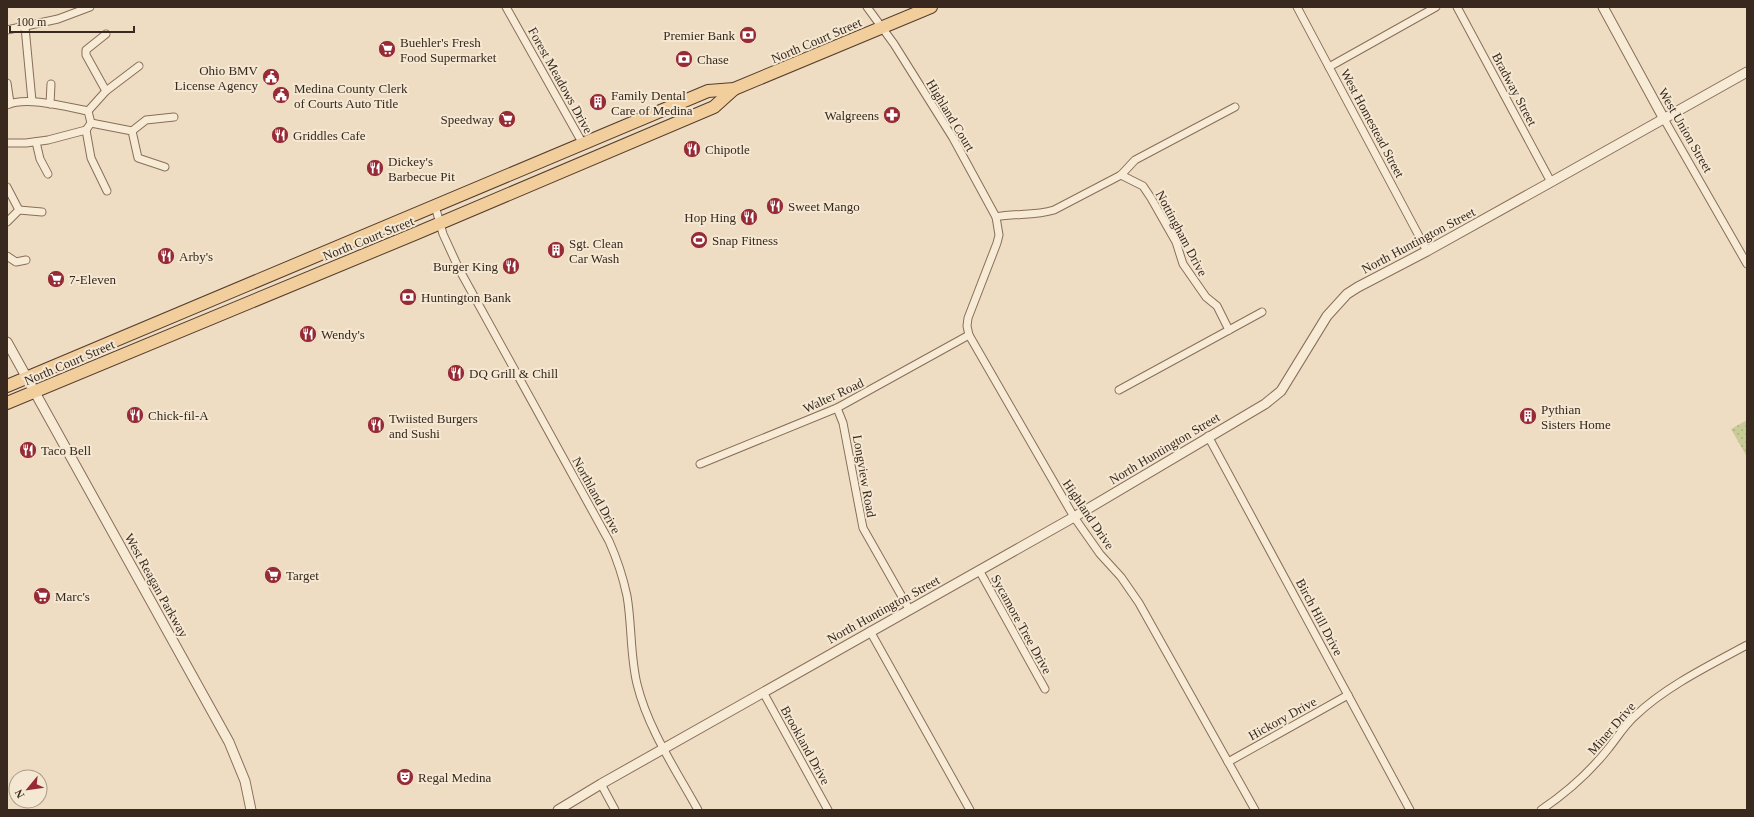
<svg xmlns="http://www.w3.org/2000/svg" width="1754" height="817" viewBox="0 0 1754 817" font-family="Georgia,serif">
<style>
.park{fill:url(#park-dots)}
.lines{fill:none;stroke-linecap:round;stroke-linejoin:round}
.minor-casing{stroke:#886e5a;stroke-width:9}
.tertiary-casing{stroke:#886e5a;stroke-width:11}
.primary-casing{stroke:#553d2e;stroke-width:14}
.minor{stroke:#f8ebd6;stroke-width:7}
.tertiary{stroke:#f8ebd6;stroke-width:9}
.primary{stroke:#f1ce9b;stroke-width:12}
.labels{text-anchor:middle;stroke-width:4;stroke-linejoin:round;paint-order:stroke}
.poi-label{font-size:13px;fill:#38281e;stroke:#f5e8d2;text-anchor:start}
.street-label{font-size:13px;fill:#38281e;stroke:#f5e8d2}
</style>
<defs>
<pattern id="park-dots" width="8" height="8" patternUnits="userSpaceOnUse"><rect width="8" height="8" fill="#cacc97"/><path d="M2 2h.1M6 6h.1" fill="none" stroke="#aeaf82" stroke-width="1.8" stroke-linecap="round"/></pattern>
</defs>
<rect width="100%" height="100%" fill="#eeddc3"/>
<path class="park" d="M 1747,420 L 1747,457 L 1731,429 Z"/>
<g class="lines">
<defs>
<g id="minor">
<path d="M 506,7 L 583,144"/>
<path d="M 867,7 L 894,44 L 953,138 L 996,217 L 999,235 L 997,243 L 968,318 L 967,326 L 969,335 L 1074,517 L 1100,554 L 1121,577 L 1139,603 L 1255,810"/>
<path d="M 1297,7 L 1427,251"/>
<path d="M 1457,7 L 1551,182"/>
<path d="M 25,27 L 32,101"/>
<path d="M 7,30 L 58,19 L 90,7"/>
<path d="M 106,34 L 86,50 L 86,55 L 106,91"/>
<path d="M 1329,67 L 1436,7"/>
<path d="M 7,83 L 10,103"/>
<path d="M 50,104 L 51,84"/>
<path d="M 7,105 C 26,96 67,107 88,111 L 91,123 L 86,130 L 48,140 L 26,143 L 7,143"/>
<path d="M 88,111 L 106,91 L 139,66"/>
<path d="M 1664,119 L 1747,264"/>
<path d="M 91,123 L 132,131 L 138,158 L 165,167"/>
<path d="M 86,130 L 91,158 L 107,191"/>
<path d="M 132,131 L 146,120 L 174,117"/>
<path d="M 36,142 L 40,159 L 48,174"/>
<path d="M 1121,175 L 1143,186 L 1151,198 L 1176,242 L 1183,264 L 1206,297 L 1217,306 L 1229,330"/>
<path d="M 7,187 L 19,210 L 7,222"/>
<path d="M 435,206 L 443,234 L 459,269 L 609,541 C 617,559 623,577 627,596 C 632,625 630,655 637,684 C 648,729 676,770 698,810"/>
<path d="M 19,210 L 42,212"/>
<path d="M 996,217 C 1015,213 1035,216 1054,210 L 1121,175 L 1135,160 L 1235,107"/>
<path d="M 7,256 L 16,262 L 26,260"/>
<path d="M 1119,390 L 1262,312"/>
<path d="M 837,408 L 843,423 L 863,528 L 909,609"/>
<path d="M 1208,436 L 1410,810"/>
<path d="M 700,464 L 837,408 L 969,335"/>
<path d="M 979,570 L 1045,689"/>
<path d="M 870,631 L 970,810"/>
<path d="M 763,692 L 828,810"/>
<path d="M 1228,762 L 1348,695"/>
<path d="M 601,784 L 615,810"/>
<path d="M 1541,810 C 1566,793 1589,773 1608,749 C 1617,738 1624,726 1635,716 C 1665,687 1710,665 1747,645"/>
</g>
<g id="tertiary">
<path d="M 1603,7 L 1664,119"/>
<path d="M 7,342 L 229,742 L 245,781 L 251,810"/>
<path d="M 558,810 L 601,784 L 1074,517 L 1265,404 L 1281,391 L 1327,316 L 1347,294 L 1358,287 L 1427,251 L 1551,182 L 1747,72"/>
</g>
<g id="primary">
<path d="M 7,386 L 708,91 L 734,89 L 931,7"/>
<path d="M 7,403 L 417,233 L 714,107 L 734,89"/>
</g>
</defs>
<use href="#minor" class="minor-casing"/>
<use href="#tertiary" class="tertiary-casing"/>
<use href="#primary" class="primary-casing"/>
<use href="#minor" class="minor"/>
<use href="#tertiary" class="tertiary"/>
<use href="#primary" class="primary"/>
</g>
<defs>
<symbol id="bank-disc" viewBox="-11 -11 22 22"><circle r="9.5" fill="#962a35" stroke="#f5e8d2"/><path d="M-6-4H6V4H-6ZM0-2.3a2.3 2.3 0 1 0 0 4.6a2.3 2.3 0 1 0 0-4.6Z" fill="#fff"/></symbol>
<symbol id="supermarket-disc" viewBox="-11 -11 22 22"><circle r="9.5" fill="#962a35" stroke="#f5e8d2"/><path d="M-6-5.5h2.5l.6 2H6L4.5 2H-2.5L-4.4-4H-6ZM-1.5 3.2a1.3 1.3 0 1 0 .1 0ZM3 3.2a1.3 1.3 0 1 0 .1 0Z" fill="#fff"/></symbol>
<symbol id="civic-disc" viewBox="-11 -11 22 22"><circle r="9.5" fill="#962a35" stroke="#f5e8d2"/><path d="M-.6-6.5H3V-4.5H.6V-3L4-1V1h2V6H-6V1h2V-1L-.6-3ZM-1.2 2.5V6h2.4V2.5Z" fill="#fff"/></symbol>
<symbol id="building-disc" viewBox="-11 -11 22 22"><circle r="9.5" fill="#962a35" stroke="#f5e8d2"/><path d="M-4-6H4V6H1V3H-1V6H-4ZM-2.5-4.3h1.7v1.8h-1.7ZM.8-4.3h1.7v1.8H.8ZM-2.5-1h1.7V.8h-1.7ZM.8-1h1.7V.8H.8Z" fill="#fff"/></symbol>
<symbol id="pharmacy-disc" viewBox="-11 -11 22 22"><circle r="9.5" fill="#962a35" stroke="#f5e8d2"/><path d="M-2-6h4v4h4v4h-4v4h-4v-4h-4v-4h4Z" fill="#fff"/></symbol>
<symbol id="restaurant-disc" viewBox="-11 -11 22 22"><circle r="9.5" fill="#962a35" stroke="#f5e8d2"/><path d="M-5-6h1v4h1v-4h1v4h1v-4h1v5L-1.5 .5V6h-2V.5L-5-1ZM5-6V6H3V1.5H1.5Q1.5-4 5-6Z" fill="#fff"/></symbol>
<symbol id="stadium-disc" viewBox="-11 -11 22 22"><circle r="9.5" fill="#962a35" stroke="#f5e8d2"/><path d="M0-5a6.5 5 0 1 0 0 10a6.5 5 0 1 0 0-10ZM-3.5-1.8h7v3.6h-7Z" fill="#fff"/></symbol>
<symbol id="theatre-disc" viewBox="-11 -11 22 22"><circle r="9.5" fill="#962a35" stroke="#f5e8d2"/><path d="M-5-5.5Q0-4 5-5.5V0Q5 5 0 6Q-5 5-5 0ZM-3.3-2.5H-1v1.5H-3.3ZM1-2.5H3.3v1.5H1ZM-2.8 1Q0 5.5 2.8 1Z" fill="#fff"/></symbol>
</defs>
<g fill-rule="evenodd">
<use href="#bank-disc" x="738" y="25" width="20" height="20"/>
<use href="#supermarket-disc" x="377" y="39" width="20" height="20"/>
<use href="#bank-disc" x="674" y="49" width="20" height="20"/>
<use href="#civic-disc" x="261" y="67" width="20" height="20"/>
<use href="#civic-disc" x="271" y="85" width="20" height="20"/>
<use href="#building-disc" x="588" y="92" width="20" height="20"/>
<use href="#pharmacy-disc" x="882" y="105" width="20" height="20"/>
<use href="#supermarket-disc" x="497" y="109" width="20" height="20"/>
<use href="#restaurant-disc" x="270" y="125" width="20" height="20"/>
<use href="#restaurant-disc" x="682" y="139" width="20" height="20"/>
<use href="#restaurant-disc" x="365" y="158" width="20" height="20"/>
<use href="#restaurant-disc" x="765" y="196" width="20" height="20"/>
<use href="#restaurant-disc" x="739" y="207" width="20" height="20"/>
<use href="#stadium-disc" x="689" y="230" width="20" height="20"/>
<use href="#building-disc" x="546" y="240" width="20" height="20"/>
<use href="#restaurant-disc" x="156" y="246" width="20" height="20"/>
<use href="#restaurant-disc" x="501" y="256" width="20" height="20"/>
<use href="#supermarket-disc" x="46" y="269" width="20" height="20"/>
<use href="#bank-disc" x="398" y="287" width="20" height="20"/>
<use href="#restaurant-disc" x="298" y="324" width="20" height="20"/>
<use href="#restaurant-disc" x="446" y="363" width="20" height="20"/>
<use href="#restaurant-disc" x="125" y="405" width="20" height="20"/>
<use href="#building-disc" x="1518" y="406" width="20" height="20"/>
<use href="#restaurant-disc" x="366" y="415" width="20" height="20"/>
<use href="#restaurant-disc" x="18" y="440" width="20" height="20"/>
<use href="#supermarket-disc" x="263" y="565" width="20" height="20"/>
<use href="#supermarket-disc" x="32" y="586" width="20" height="20"/>
<use href="#theatre-disc" x="395" y="767" width="20" height="20"/>
</g>
<g class="labels">
<g class="poi-label">
<text x="735" y="40" text-anchor="end">Premier Bank</text>
<text x="400" y="47">Buehler's Fresh<tspan x="400" dy="15">Food Supermarket</tspan></text>
<text x="697" y="64">Chase</text>
<text x="258" y="75" text-anchor="end">Ohio BMV<tspan x="258" dy="15">License Agency</tspan></text>
<text x="294" y="93">Medina County Clerk<tspan x="294" dy="15">of Courts Auto Title</tspan></text>
<text x="611" y="100">Family Dental<tspan x="611" dy="15">Care of Medina</tspan></text>
<text x="879" y="120" text-anchor="end">Walgreens</text>
<text x="494" y="124" text-anchor="end">Speedway</text>
<text x="293" y="140">Griddles Cafe</text>
<text x="705" y="154">Chipotle</text>
<text x="388" y="166">Dickey's<tspan x="388" dy="15">Barbecue Pit</tspan></text>
<text x="788" y="211">Sweet Mango</text>
<text x="736" y="222" text-anchor="end">Hop Hing</text>
<text x="712" y="245">Snap Fitness</text>
<text x="569" y="248">Sgt. Clean<tspan x="569" dy="15">Car Wash</tspan></text>
<text x="179" y="261">Arby's</text>
<text x="498" y="271" text-anchor="end">Burger King</text>
<text x="69" y="284">7-Eleven</text>
<text x="421" y="302">Huntington Bank</text>
<text x="321" y="339">Wendy's</text>
<text x="469" y="378">DQ Grill &amp; Chill</text>
<text x="1541" y="414">Pythian<tspan x="1541" dy="15">Sisters Home</tspan></text>
<text x="148" y="420">Chick-fil-A</text>
<text x="389" y="423">Twiisted Burgers<tspan x="389" dy="15">and Sushi</tspan></text>
<text x="41" y="455">Taco Bell</text>
<text x="286" y="580">Target</text>
<text x="55" y="601">Marc's</text>
<text x="418" y="782">Regal Medina</text>
</g>
<g class="street-label">
<text transform="translate(816 40) rotate(-23)" y="5">North Court Street</text>
<text transform="translate(561 80) rotate(61)" y="5">Forest Meadows Drive</text>
<text transform="translate(1515 89) rotate(62)" y="5">Bradway Street</text>
<text transform="translate(951 115) rotate(59)" y="5">Highland Court</text>
<text transform="translate(1373 123) rotate(62)" y="5">West Homestead Street</text>
<text transform="translate(1686 130) rotate(60)" y="5">West Union Street</text>
<text transform="translate(1182 233) rotate(62)" y="5">Nottingham Drive</text>
<text transform="translate(368 238) rotate(-22)" y="5">North Court Street</text>
<text transform="translate(1418 240) rotate(-28)" y="5">North Huntington Street</text>
<text transform="translate(69 362) rotate(-23)" y="5">North Court Street</text>
<text transform="translate(833 395) rotate(-25)" y="5">Walter Road</text>
<text transform="translate(1164 448) rotate(-31)" y="5">North Huntington Street</text>
<text transform="translate(865 476) rotate(80)" y="5">Longview Road</text>
<text transform="translate(597 495) rotate(61)" y="5">Northland Drive</text>
<text transform="translate(1089 514) rotate(56)" y="5">Highland Drive</text>
<text transform="translate(157 585) rotate(61)" y="5">West Reagan Parkway</text>
<text transform="translate(883 609) rotate(-29)" y="5">North Huntington Street</text>
<text transform="translate(1320 617) rotate(62)" y="5">Birch Hill Drive</text>
<text transform="translate(1022 624) rotate(61)" y="5">Sycamore Tree Drive</text>
<text transform="translate(1282 718) rotate(-29)" y="5">Hickory Drive</text>
<text transform="translate(1611 728) rotate(-49)" y="5">Miner Drive</text>
<text transform="translate(806 745) rotate(61)" y="5">Brookland Drive</text>
</g>
</g>
<rect width="1754" height="817" fill="none" stroke="#38281e" stroke-width="16"/>
<g transform="translate(28 789) rotate(241)"><circle r="19" fill="#f5e8d2" stroke="#a99b8a"/>
<path d="M0-3L7 15L0 10L-7 15Z" fill="#962a35"/>
<text y="-6" font-size="11" font-weight="bold" text-anchor="middle" fill="#38281e">N</text>
</g>
<path d="M10 26v6h124v-6" fill="none" stroke="#38281e" stroke-width="2"/>
<text x="16" y="26" font-size="12" fill="#38281e" stroke="#f5e8d2" stroke-width="3" paint-order="stroke">100 m</text>
</svg>
